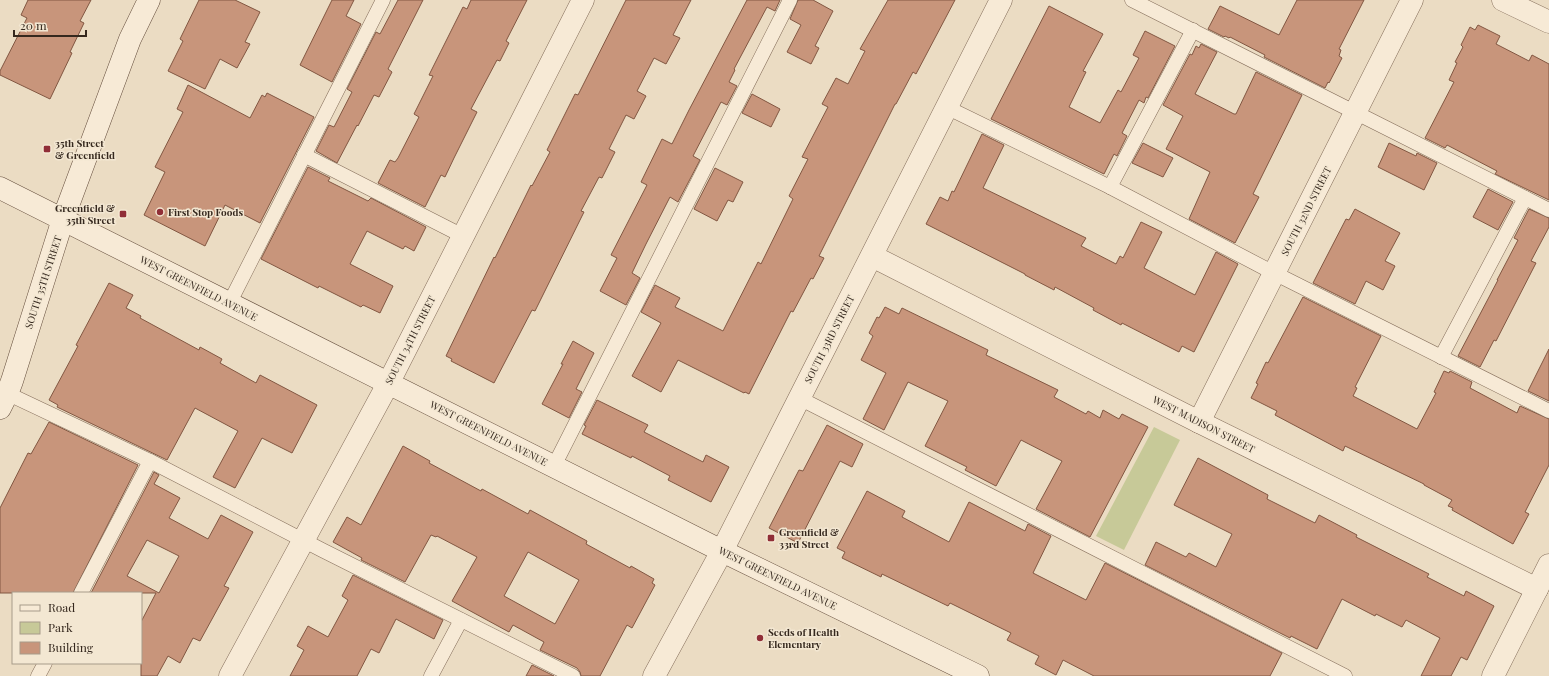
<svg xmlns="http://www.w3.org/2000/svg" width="1549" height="676" viewBox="0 0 1549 676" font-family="'Playfair Display',serif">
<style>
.green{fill:#c7c998}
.building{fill:#c8957b;stroke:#825742;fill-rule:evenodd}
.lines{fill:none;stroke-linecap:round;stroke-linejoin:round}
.service-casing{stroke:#856e5b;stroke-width:15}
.minor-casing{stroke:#856e5b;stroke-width:23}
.secondary-casing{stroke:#664f3e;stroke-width:23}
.service{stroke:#f7ead6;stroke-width:14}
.minor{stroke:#f7ead6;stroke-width:22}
.secondary{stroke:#f7ead6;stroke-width:22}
.poi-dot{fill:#902e37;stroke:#f3e7d2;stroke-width:1.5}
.labels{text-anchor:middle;stroke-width:3;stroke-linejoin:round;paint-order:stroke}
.poi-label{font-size:10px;font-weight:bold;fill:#35281e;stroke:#f3e7d2;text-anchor:start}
.street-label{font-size:10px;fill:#35281e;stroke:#f3e7d2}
</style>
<rect width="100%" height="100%" fill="#ebdcc3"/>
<path class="green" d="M 1154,427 L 1180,440 L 1124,550 L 1096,536 Z"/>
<g class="building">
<path d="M 28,0 L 91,0 L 80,21 L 84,23 L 70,52 L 72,53 L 50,99 L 0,75 L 0,71 L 27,18 L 21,15 Z"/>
<path d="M 199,0 L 235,0 L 260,12 L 245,42 L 250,44 L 237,68 L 220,59 L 205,89 L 168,71 L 183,41 L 180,39 Z"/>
<path d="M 332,0 L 354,0 L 346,16 L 361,24 L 332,82 L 300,65 Z"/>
<path d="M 398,0 L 423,0 L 388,69 L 392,72 L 379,97 L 374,95 L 358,126 L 357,125 L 337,163 L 316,151 L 329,125 L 334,127 L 352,92 L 347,89 L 376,32 L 380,34 Z"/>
<path d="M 471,0 L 527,0 L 506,41 L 509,43 L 500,61 L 497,60 L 471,109 L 477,112 L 454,158 L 445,177 L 441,175 L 425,207 L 378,183 L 390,160 L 395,162 L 398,158 L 419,117 L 414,114 L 433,76 L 429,75 L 463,7 L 467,9 Z"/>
<path d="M 626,0 L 691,0 L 673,35 L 680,38 L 666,64 L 654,58 L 637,91 L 646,96 L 634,119 L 626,115 L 609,149 L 615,152 L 602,178 L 599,177 L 581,211 L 584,212 L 535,311 L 532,310 L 494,383 L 451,361 L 452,359 L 446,356 L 494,257 L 495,258 L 531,185 L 532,186 L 550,152 L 547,150 L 575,94 L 578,95 Z"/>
<path d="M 747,0 L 780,0 L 775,11 L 767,7 L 734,69 L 735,70 L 729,82 L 737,86 L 727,105 L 721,102 L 693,156 L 700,160 L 678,202 L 670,197 L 646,244 L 632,273 L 640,278 L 626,305 L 600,291 L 617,258 L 611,255 L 647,185 L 641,182 L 662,139 L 672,144 L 689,110 Z"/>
<path d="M 798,0 L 813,0 L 833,11 L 815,46 L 819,48 L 811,64 L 787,52 L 801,25 L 790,19 Z"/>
<path d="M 888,0 L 955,0 L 916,74 L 913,72 L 896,104 L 895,104 L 819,256 L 824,258 L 813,279 L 811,278 L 793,312 L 791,311 L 749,394 L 745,392 L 744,393 L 678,360 L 661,392 L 632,376 L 661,323 L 641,312 L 655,285 L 680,298 L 675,307 L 723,331 L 756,266 L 758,262 L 761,264 L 793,199 L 789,196 L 808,159 L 802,157 L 828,107 L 822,104 L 836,78 L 848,84 L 865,51 L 860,49 Z"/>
<path d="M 1297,0 L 1364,0 L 1339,49 L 1341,50 L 1339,56 L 1342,58 L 1329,83 L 1328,82 L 1325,88 L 1264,57 L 1265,55 L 1230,37 L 1229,38 L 1225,36 L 1224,37 L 1208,29 L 1220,6 L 1279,35 Z"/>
<path d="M 1049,6 L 1103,34 L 1083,71 L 1086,72 L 1069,107 L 1100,123 L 1118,90 L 1121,92 L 1139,58 L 1133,55 L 1145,31 L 1175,46 L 1148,98 L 1146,97 L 1144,103 L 1139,100 L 1122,133 L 1127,136 L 1117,156 L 1114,154 L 1104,174 L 991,119 Z"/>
<path d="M 1478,25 L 1500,36 L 1496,44 L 1529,61 L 1532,55 L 1549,64 L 1549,200 L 1495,174 L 1497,171 L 1447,145 L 1445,148 L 1425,138 L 1454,82 L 1449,80 L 1457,63 L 1455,62 L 1463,47 L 1461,45 L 1470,27 L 1475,30 Z"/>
<path d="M 1201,44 L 1217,52 L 1195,94 L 1234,114 L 1236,114 L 1256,72 L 1302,95 L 1253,194 L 1259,197 L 1235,243 L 1189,219 L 1210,172 L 1166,149 L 1183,116 L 1163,105 L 1190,54 L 1192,55 L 1196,46 L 1199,48 Z"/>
<path d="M 188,85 L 250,118 L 262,95 L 265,97 L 267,93 L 314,117 L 260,223 L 225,205 L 205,246 L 144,215 L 165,172 L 155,167 L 183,112 L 177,109 Z"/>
<path d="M 752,94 L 780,109 L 771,127 L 742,113 Z"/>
<path d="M 982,134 L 1004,145 L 983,188 L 1086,238 L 1081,246 L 1116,264 L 1120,256 L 1123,258 L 1141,222 L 1162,232 L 1144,268 L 1189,292 L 1195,295 L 1216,252 L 1238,264 L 1194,352 L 1182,346 L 1179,352 L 1122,323 L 1121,325 L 1093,310 L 1094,308 L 1055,287 L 1054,290 L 1025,275 L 1025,274 L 926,224 L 940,197 L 948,201 L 952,191 L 954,192 Z"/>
<path d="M 1143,143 L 1173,158 L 1163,177 L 1132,163 Z"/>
<path d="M 1389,143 L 1416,156 L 1417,153 L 1437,163 L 1424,190 L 1378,167 Z"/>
<path d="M 308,167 L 330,178 L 328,181 L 368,201 L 371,198 L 426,227 L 414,251 L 405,246 L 403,249 L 367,231 L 350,264 L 393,286 L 380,313 L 363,305 L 361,307 L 319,286 L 318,288 L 261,259 Z"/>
<path d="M 715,168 L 743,182 L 733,202 L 728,200 L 717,221 L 694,209 Z"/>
<path d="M 1488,189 L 1513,202 L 1498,230 L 1473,217 Z"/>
<path d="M 1355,209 L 1400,233 L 1385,261 L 1395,266 L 1383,290 L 1366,281 L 1355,304 L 1313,283 L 1346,219 L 1349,220 Z"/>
<path d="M 1529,209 L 1549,218 L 1549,227 L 1531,261 L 1536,263 L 1496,341 L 1494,340 L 1480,367 L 1458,356 L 1498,280 L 1497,280 L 1518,240 L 1514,238 Z"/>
<path d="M 109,283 L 133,295 L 126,308 L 141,316 L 140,318 L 199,350 L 200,347 L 222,359 L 220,363 L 256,383 L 260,375 L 317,405 L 292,453 L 262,438 L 235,488 L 213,477 L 238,431 L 195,408 L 167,460 L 57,407 L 58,405 L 49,400 L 78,346 L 76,345 Z"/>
<path d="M 1303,297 L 1381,336 L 1355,387 L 1357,388 L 1353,396 L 1386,413 L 1417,429 L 1436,393 L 1434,392 L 1444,371 L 1449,373 L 1450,371 L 1472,382 L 1470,388 L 1517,413 L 1520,406 L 1549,419 L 1549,465 L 1525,512 L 1529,514 L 1513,544 L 1452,510 L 1453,508 L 1448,506 L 1452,500 L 1424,485 L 1424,484 L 1345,446 L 1343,451 L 1275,415 L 1277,411 L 1251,398 L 1258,384 L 1256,383 L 1266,362 L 1268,363 Z"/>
<path d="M 885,307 L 899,314 L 902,308 L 988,350 L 986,355 L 1058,390 L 1054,397 L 1086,414 L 1088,411 L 1100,418 L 1103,410 L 1119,419 L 1122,414 L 1148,427 L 1090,537 L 1036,509 L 1062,461 L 1021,440 L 996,486 L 965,470 L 967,467 L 925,446 L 948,401 L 908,382 L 884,430 L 863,419 L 886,373 L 861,360 L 873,336 L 869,333 L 877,317 L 879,318 Z"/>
<path d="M 573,341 L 594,353 L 576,389 L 582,392 L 569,418 L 542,404 L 563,364 L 561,364 Z"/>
<path d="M 1549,349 L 1549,401 L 1528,391 Z"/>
<path d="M 597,400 L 648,425 L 644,432 L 703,462 L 706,455 L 729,467 L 711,502 L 668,480 L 670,476 L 632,456 L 631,458 L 582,434 L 586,426 L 584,425 Z"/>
<path d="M 49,422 L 138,465 L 73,593 L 0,593 L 0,508 L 28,453 L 31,454 Z"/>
<path d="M 827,425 L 863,444 L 852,467 L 840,461 L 798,543 L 769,528 L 799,470 L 803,471 Z"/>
<path d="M 403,446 L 430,461 L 429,463 L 481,491 L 482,489 L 528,514 L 530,510 L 587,541 L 586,544 L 630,568 L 631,566 L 654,579 L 652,583 L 655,585 L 632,628 L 627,625 L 600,676 L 581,676 L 580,672 L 577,668 L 540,650 L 544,642 L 513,625 L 509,632 L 452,601 L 477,557 L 437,536 L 436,537 L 431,535 L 405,582 L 361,560 L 362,558 L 333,542 L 347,517 L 361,525 ZM 528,552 L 579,580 L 555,624 L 504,596 Z"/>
<path d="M 1198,458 L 1268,495 L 1267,499 L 1315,523 L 1319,515 L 1357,535 L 1356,537 L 1429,574 L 1427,577 L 1464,596 L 1466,591 L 1494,606 L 1467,660 L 1461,657 L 1451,676 L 1421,676 L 1440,638 L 1406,620 L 1402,627 L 1376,614 L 1375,616 L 1342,599 L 1317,649 L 1291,636 L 1290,638 L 1145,565 L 1156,542 L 1186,557 L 1189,553 L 1216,567 L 1232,534 L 1174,505 Z"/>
<path d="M 154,472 L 159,475 L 154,484 L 180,498 L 169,518 L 208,539 L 221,515 L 253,532 L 224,586 L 229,588 L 200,641 L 193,638 L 180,663 L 168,656 L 157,676 L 141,676 L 141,622 L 156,593 L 91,593 ZM 147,540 L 179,556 L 159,593 L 127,576 Z"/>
<path d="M 867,491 L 905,511 L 902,517 L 949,542 L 969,502 L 1025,531 L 1028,524 L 1051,536 L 1033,573 L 1086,600 L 1105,563 L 1282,653 L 1270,676 L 1094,676 L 1063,660 L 1056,675 L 1035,664 L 1039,656 L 1007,640 L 1011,633 L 950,603 L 948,606 L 882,574 L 881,577 L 842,558 L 845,552 L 837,548 Z"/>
<path d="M 353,575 L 443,620 L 434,639 L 396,619 L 379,653 L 371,649 L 357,676 L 290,676 L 304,650 L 297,646 L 308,626 L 328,637 L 348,600 L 342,596 Z"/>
<path d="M 532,665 L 554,676 L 526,676 Z"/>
</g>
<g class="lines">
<defs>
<g id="service">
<path d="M 1132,0 L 1549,210"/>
<path d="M 946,107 L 1110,187 L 1274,273 L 1549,411"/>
<path d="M 304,155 L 463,236"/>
<path d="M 1110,187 L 1193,30"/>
<path d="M 229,304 L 383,0"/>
<path d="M 1441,357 L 1525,198"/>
<path d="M 0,390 L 150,461 L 322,550 L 573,676"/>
<path d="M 799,398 L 1345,676"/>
<path d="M 554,466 L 790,0"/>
<path d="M 81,593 L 150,461"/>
<path d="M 38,676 L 45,663"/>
<path d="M 431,676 L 461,620"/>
</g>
<g id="minor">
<path d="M 1503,0 L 1549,22"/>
<path d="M 872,256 L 1199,422 L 1537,589"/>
<path d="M 1199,422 L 1412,0"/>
<path d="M 230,676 L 389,382 L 583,0"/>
<path d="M 654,676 L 722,551 L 1001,0"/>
<path d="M 1493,676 L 1549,565"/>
</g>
<g id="secondary">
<path d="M 0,188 L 722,551 L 978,676"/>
<path d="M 0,408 L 7,394 L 12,381 L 63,219 L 130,39 L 149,0"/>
</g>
</defs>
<use href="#service" class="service-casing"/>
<use href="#minor" class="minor-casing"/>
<use href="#secondary" class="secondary-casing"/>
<use href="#service" class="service"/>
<use href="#minor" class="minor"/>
<use href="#secondary" class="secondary"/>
</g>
<g class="poi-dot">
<rect x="43" y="145" width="8" height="8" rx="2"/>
<circle cx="160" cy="212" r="4"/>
<rect x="119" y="210" width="8" height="8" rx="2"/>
<rect x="767" y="534" width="8" height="8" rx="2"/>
<circle cx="760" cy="638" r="4"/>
</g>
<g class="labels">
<g class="poi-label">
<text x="55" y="147">35th Street<tspan x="55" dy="12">&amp; Greenfield</tspan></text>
<text x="115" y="212" text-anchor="end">Greenfield &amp;<tspan x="115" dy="12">35th Street</tspan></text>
<text x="168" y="216">First Stop Foods</text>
<text x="779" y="536">Greenfield &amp;<tspan x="779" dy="12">33rd Street</tspan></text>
<text x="768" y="636">Seeds of Health<tspan x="768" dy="12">Elementary</tspan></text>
</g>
<g class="street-label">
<text transform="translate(1306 211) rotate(-63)" y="4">SOUTH 32ND STREET</text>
<text transform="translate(43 282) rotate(-72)" y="4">SOUTH 35TH STREET</text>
<text transform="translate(199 288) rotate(27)" y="4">WEST GREENFIELD AVENUE</text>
<text transform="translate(829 339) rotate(-63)" y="4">SOUTH 33RD STREET</text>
<text transform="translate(410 340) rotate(-63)" y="4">SOUTH 34TH STREET</text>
<text transform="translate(1204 424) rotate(27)" y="4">WEST MADISON STREET</text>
<text transform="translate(489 433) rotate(27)" y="4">WEST GREENFIELD AVENUE</text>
<text transform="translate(778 578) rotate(26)" y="4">WEST GREENFIELD AVENUE</text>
</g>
</g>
<rect x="12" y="592" width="130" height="72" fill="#f3e7d2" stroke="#a79b8a"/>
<rect x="20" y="605" width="20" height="6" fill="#f7ead6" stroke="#a79b8a"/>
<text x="48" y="612" font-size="12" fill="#35281e">Road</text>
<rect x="20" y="622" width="20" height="12" fill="#c7c998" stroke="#a79b8a"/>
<text x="48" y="632" font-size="12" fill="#35281e">Park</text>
<rect x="20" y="642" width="20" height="12" fill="#c8957b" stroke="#a79b8a"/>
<text x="48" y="652" font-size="12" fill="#35281e">Building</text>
<path d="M14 30v6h72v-6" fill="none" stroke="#35281e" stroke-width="2"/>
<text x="20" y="30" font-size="12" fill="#35281e" stroke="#f3e7d2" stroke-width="3" paint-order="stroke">20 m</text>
</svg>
